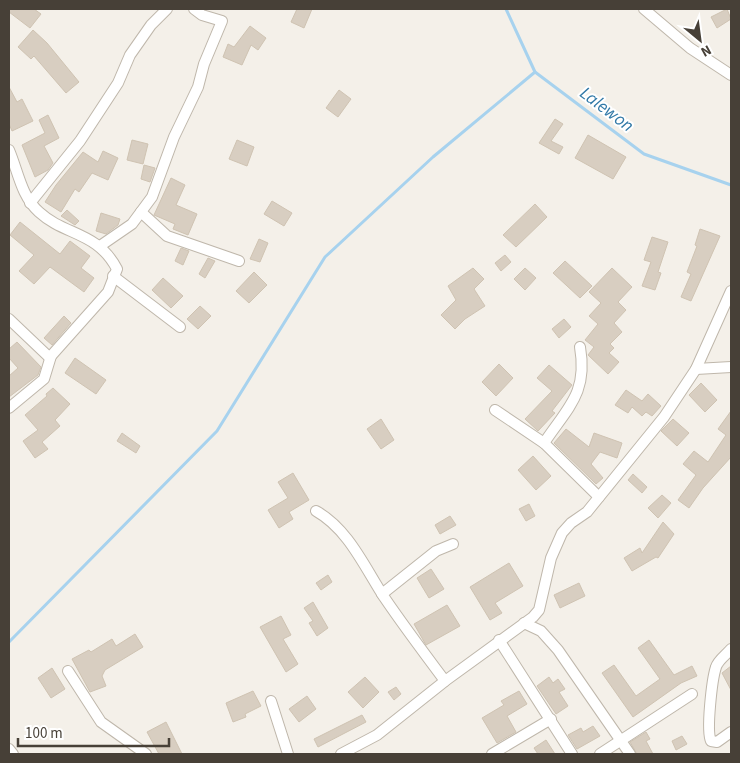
<svg xmlns="http://www.w3.org/2000/svg" width="740" height="763" viewBox="0 0 740 763" font-family="'Source Sans 3',sans-serif">
<style>
.lines{fill:none;stroke-linecap:round;stroke-linejoin:round}
.stream{stroke:#a7d2ee;stroke-width:3}
.building{fill:#d8cec1;stroke:#cfc3b2}
.minor-casing{stroke:#bfb7ab;stroke-width:12}
.minor{stroke:#fff;stroke-width:10}
.labels{text-anchor:middle;stroke-width:4;stroke-linejoin:round;paint-order:stroke}
.water-label{font-size:18px;font-style:italic;fill:#3279a7;stroke:#fff}
</style>
<rect width="100%" height="100%" fill="#f4f0e9"/>
<g class="lines">
<g class="stream">
<path d="M 506,9 L 535,72 L 644,154 L 731,185"/>
<path d="M 9,642 L 217,431 L 325,257 L 433,157 L 535,72"/>
</g>
</g>
<g class="building">
<path d="M 9,9 L 34,9 L 41,14 L 30,28 L 9,12 Z"/>
<path d="M 297,9 L 312,9 L 304,28 L 291,22 Z"/>
<path d="M 727,9 L 731,19 L 717,28 L 711,17 Z"/>
<path d="M 250,26 L 266,38 L 258,50 L 251,45 L 242,65 L 223,57 L 228,44 L 234,47 Z"/>
<path d="M 33,30 L 47,43 L 79,82 L 66,93 L 34,56 L 31,59 L 18,47 Z"/>
<path d="M 9,87 L 17,102 L 22,99 L 33,121 L 12,131 L 9,124 Z"/>
<path d="M 339,90 L 351,99 L 338,117 L 326,108 Z"/>
<path d="M 48,115 L 59,138 L 44,146 L 53,163 L 48,170 L 35,177 L 22,145 L 45,133 L 39,120 Z"/>
<path d="M 555,119 L 563,124 L 551,141 L 563,147 L 559,154 L 539,143 Z"/>
<path d="M 588,135 L 626,157 L 613,179 L 575,158 Z"/>
<path d="M 132,140 L 148,144 L 143,164 L 127,160 Z"/>
<path d="M 237,140 L 254,147 L 247,166 L 229,159 Z"/>
<path d="M 103,151 L 118,158 L 108,180 L 92,173 L 79,192 L 75,189 L 61,212 L 45,202 L 56,185 L 83,152 L 98,162 Z"/>
<path d="M 144,165 L 155,168 L 150,182 L 141,179 Z"/>
<path d="M 171,178 L 185,185 L 176,205 L 197,214 L 188,235 L 173,229 L 175,224 L 154,215 Z"/>
<path d="M 272,201 L 292,213 L 284,226 L 264,214 Z"/>
<path d="M 535,204 L 547,217 L 516,247 L 503,235 Z"/>
<path d="M 67,210 L 79,221 L 75,225 L 61,216 Z"/>
<path d="M 101,213 L 120,219 L 118,225 L 106,234 L 96,231 Z"/>
<path d="M 20,222 L 60,254 L 70,241 L 90,256 L 81,268 L 94,278 L 84,292 L 50,267 L 34,284 L 19,271 L 34,255 L 10,235 Z"/>
<path d="M 700,229 L 720,236 L 691,301 L 681,297 L 691,274 L 687,272 L 697,246 L 695,245 Z"/>
<path d="M 652,237 L 668,242 L 658,272 L 661,273 L 655,290 L 642,286 L 651,262 L 644,260 Z"/>
<path d="M 259,239 L 268,243 L 260,262 L 250,259 Z"/>
<path d="M 181,248 L 189,251 L 183,265 L 175,261 Z"/>
<path d="M 505,255 L 511,262 L 501,271 L 495,263 Z"/>
<path d="M 208,258 L 215,261 L 205,278 L 199,274 Z"/>
<path d="M 565,261 L 592,286 L 580,298 L 553,273 Z"/>
<path d="M 473,268 L 484,279 L 474,289 L 485,306 L 465,319 L 455,329 L 441,315 L 456,300 L 448,286 Z"/>
<path d="M 525,268 L 536,278 L 525,290 L 514,279 Z"/>
<path d="M 612,268 L 632,287 L 618,302 L 626,310 L 614,323 L 622,332 L 610,344 L 614,348 L 609,353 L 619,362 L 608,374 L 588,355 L 594,347 L 585,340 L 598,324 L 589,316 L 601,303 L 589,292 Z"/>
<path d="M 254,272 L 267,285 L 249,303 L 236,291 Z"/>
<path d="M 163,278 L 183,296 L 171,308 L 152,290 Z"/>
<path d="M 200,306 L 211,316 L 198,329 L 187,319 Z"/>
<path d="M 64,316 L 71,323 L 52,345 L 44,338 Z"/>
<path d="M 564,319 L 571,327 L 559,338 L 552,329 Z"/>
<path d="M 17,342 L 41,367 L 38,375 L 9,397 L 9,376 L 18,368 L 9,358 L 9,349 Z"/>
<path d="M 75,358 L 106,380 L 96,394 L 65,373 Z"/>
<path d="M 499,364 L 513,378 L 496,396 L 482,382 Z"/>
<path d="M 549,365 L 572,385 L 552,411 L 555,413 L 538,431 L 525,419 L 552,391 L 537,378 Z"/>
<path d="M 701,383 L 717,400 L 705,412 L 689,395 Z"/>
<path d="M 53,388 L 70,404 L 55,420 L 60,426 L 42,442 L 48,449 L 35,458 L 23,441 L 38,430 L 25,415 L 47,396 L 46,394 Z"/>
<path d="M 626,390 L 642,401 L 648,394 L 661,406 L 652,416 L 646,412 L 642,416 L 632,407 L 628,413 L 615,405 Z"/>
<path d="M 731,411 L 731,457 L 703,488 L 689,508 L 678,500 L 696,475 L 683,464 L 694,451 L 708,462 L 726,435 L 718,429 Z"/>
<path d="M 381,419 L 394,440 L 381,449 L 367,429 Z"/>
<path d="M 673,419 L 689,433 L 677,446 L 661,431 Z"/>
<path d="M 566,429 L 589,447 L 594,433 L 622,443 L 617,458 L 600,452 L 591,464 L 603,478 L 596,484 L 554,443 Z"/>
<path d="M 122,433 L 140,446 L 136,453 L 117,441 Z"/>
<path d="M 533,456 L 551,476 L 536,490 L 518,470 Z"/>
<path d="M 293,473 L 309,500 L 289,512 L 293,519 L 279,528 L 268,510 L 288,498 L 278,482 Z"/>
<path d="M 633,474 L 647,487 L 642,493 L 628,480 Z"/>
<path d="M 662,495 L 671,503 L 658,518 L 648,508 Z"/>
<path d="M 529,504 L 535,516 L 526,521 L 519,509 Z"/>
<path d="M 450,516 L 456,525 L 440,534 L 435,525 Z"/>
<path d="M 663,522 L 674,534 L 658,558 L 656,557 L 632,571 L 624,558 L 640,548 L 642,553 Z"/>
<path d="M 509,563 L 523,586 L 495,603 L 502,613 L 490,620 L 470,587 Z"/>
<path d="M 431,569 L 444,589 L 429,598 L 417,578 Z"/>
<path d="M 328,575 L 332,582 L 321,590 L 316,583 Z"/>
<path d="M 579,583 L 585,596 L 560,608 L 554,595 Z"/>
<path d="M 313,602 L 328,628 L 317,636 L 309,623 L 313,621 L 304,608 Z"/>
<path d="M 447,605 L 460,626 L 426,645 L 414,624 Z"/>
<path d="M 281,616 L 291,635 L 283,639 L 298,664 L 286,672 L 260,627 Z"/>
<path d="M 135,634 L 143,647 L 105,670 L 102,676 L 106,686 L 90,692 L 72,659 L 89,650 L 91,652 L 112,639 L 116,646 Z"/>
<path d="M 649,640 L 674,675 L 692,666 L 697,676 L 681,683 L 633,717 L 602,673 L 614,665 L 636,696 L 660,679 L 638,648 Z"/>
<path d="M 731,666 L 731,690 L 722,673 Z"/>
<path d="M 52,668 L 65,689 L 51,698 L 38,678 Z"/>
<path d="M 365,677 L 379,692 L 363,708 L 348,692 Z"/>
<path d="M 549,677 L 553,683 L 558,679 L 565,689 L 559,692 L 568,706 L 556,714 L 537,686 Z"/>
<path d="M 396,687 L 401,694 L 394,700 L 388,692 Z"/>
<path d="M 253,691 L 261,706 L 245,714 L 246,717 L 233,722 L 226,703 Z"/>
<path d="M 519,691 L 527,704 L 507,716 L 516,732 L 497,743 L 482,718 L 504,705 L 501,701 Z"/>
<path d="M 307,696 L 316,709 L 299,722 L 289,709 Z"/>
<path d="M 362,715 L 366,722 L 318,747 L 314,739 Z"/>
<path d="M 166,722 L 182,754 L 159,754 L 147,732 Z"/>
<path d="M 593,726 L 600,736 L 577,749 L 568,735 L 581,728 L 583,732 Z"/>
<path d="M 646,732 L 650,739 L 646,741 L 653,754 L 637,754 L 630,742 Z"/>
<path d="M 682,736 L 687,744 L 676,750 L 672,741 Z"/>
<path d="M 546,740 L 555,754 L 538,754 L 534,748 Z"/>
</g>
<g class="lines">
<defs>
<g id="minor">
<path d="M 644,9 L 690,48 L 731,75"/>
<path d="M 9,150 C 18,171 21,196 39,212 C 65,236 97,231 117,269 L 108,292 L 51,356 L 44,379 L 9,408"/>
<path d="M 30,203 L 80,141 L 118,83 L 130,55 L 151,25 L 167,9"/>
<path d="M 141,212 L 167,236 L 239,261"/>
<path d="M 100,246 L 132,224 L 152,197 L 174,137 L 198,87 L 204,64 L 222,21 L 202,15 L 194,9"/>
<path d="M 113,276 L 180,327"/>
<path d="M 9,319 L 50,358 L 51,356"/>
<path d="M 696,369 L 731,367"/>
<path d="M 495,410 L 544,443 L 599,497"/>
<path d="M 544,443 C 568,407 588,393 580,347"/>
<path d="M 316,511 C 348,529 364,566 384,597 C 403,625 424,653 445,681"/>
<path d="M 382,594 L 436,551 L 453,544"/>
<path d="M 524,623 L 541,631 L 558,650 L 630,754"/>
<path d="M 499,640 L 572,754"/>
<path d="M 731,649 C 726,655 718,660 716,667 C 712,679 706,731 711,741 L 717,742 L 731,732"/>
<path d="M 68,671 L 101,722 L 146,754"/>
<path d="M 271,701 L 288,754"/>
<path d="M 9,749 L 13,754"/>
<path d="M 341,754 L 377,735 L 445,681 L 533,617 L 539,610 L 551,558 L 562,533 L 571,523 L 587,512 L 664,417 L 696,369 L 731,291"/>
<path d="M 492,754 L 551,719"/>
<path d="M 600,754 L 692,694"/>
</g>
</defs>
<use href="#minor" class="minor-casing"/>
<use href="#minor" class="minor"/>
</g>
<g class="labels">
<g class="water-label">
<text transform="translate(607 109) rotate(37)" y="6">Lalewon</text>
</g>
</g>
<rect width="740" height="763" fill="none" stroke="#474037" stroke-width="20"/>
<g transform="translate(700 40) rotate(151)" stroke="#ffffff" stroke-width="4" paint-order="stroke">
<path d="M0-4L9 19L0 12L-9 19Z" fill="#474037"/>
<text y="-8" font-size="14" font-weight="bold" text-anchor="middle" fill="#474037">N</text>
</g>
<path d="M18 738v8h151v-8" fill="none" stroke="#474037" stroke-width="2.5"/>
<text x="25" y="738" font-size="15" fill="#474037" stroke="#ffffff" stroke-width="4" paint-order="stroke">100 m</text>
</svg>
